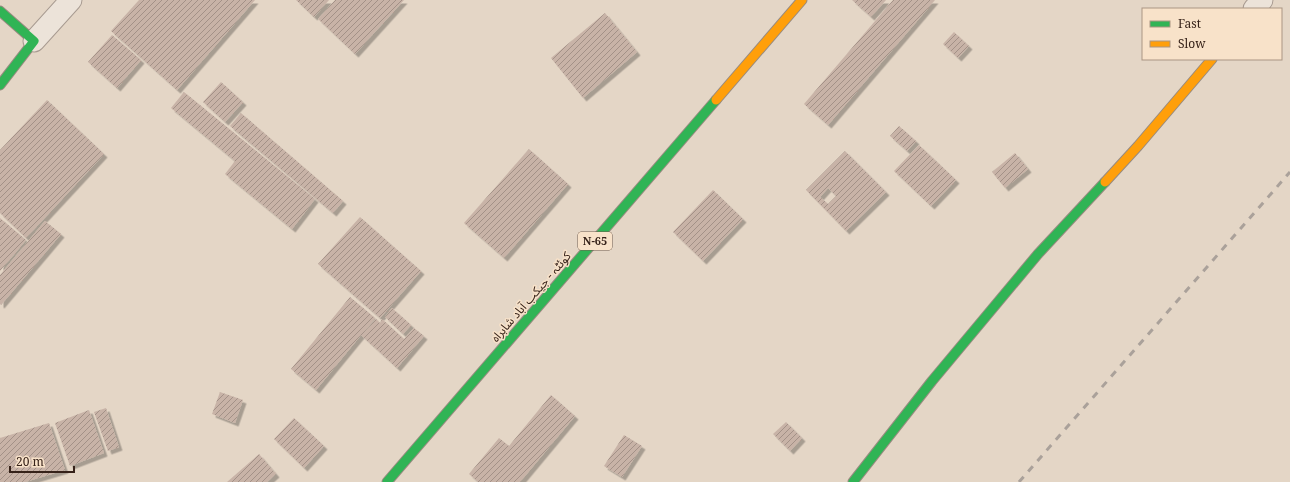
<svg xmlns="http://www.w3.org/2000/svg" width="1290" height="482" viewBox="0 0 1290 482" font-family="'Noto Serif','Noto Sans Arabic',serif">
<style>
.building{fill:url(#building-hatch);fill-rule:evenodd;filter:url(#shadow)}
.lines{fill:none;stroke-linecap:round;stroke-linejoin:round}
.street-casing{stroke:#a89b91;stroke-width:23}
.fast-casing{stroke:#988b80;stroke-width:11}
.slow-casing{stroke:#988b80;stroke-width:11}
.street{stroke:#ece3d9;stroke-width:21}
.fast{stroke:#30b455;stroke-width:9}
.slow{stroke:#ff9f0a;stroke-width:9}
.rail{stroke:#aaa19a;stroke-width:3;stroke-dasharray:7 7;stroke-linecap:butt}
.labels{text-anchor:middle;stroke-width:3;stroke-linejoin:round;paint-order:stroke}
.shield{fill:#f8e2c9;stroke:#705c4e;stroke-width:1}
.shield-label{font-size:11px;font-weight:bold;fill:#362219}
.street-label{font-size:12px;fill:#362219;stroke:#f8e2c9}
</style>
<defs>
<pattern id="building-hatch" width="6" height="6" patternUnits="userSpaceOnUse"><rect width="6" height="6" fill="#c8b3a7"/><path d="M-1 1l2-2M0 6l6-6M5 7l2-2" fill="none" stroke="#a39187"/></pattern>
<filter id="shadow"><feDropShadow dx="3.5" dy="3.5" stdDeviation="0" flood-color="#0004"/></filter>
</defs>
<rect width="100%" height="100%" fill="#e4d6c6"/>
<g class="building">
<path d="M 139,0 L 255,0 L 177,90 L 111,31 Z"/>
<path d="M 296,0 L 329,0 L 314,17 Z"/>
<path d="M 335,0 L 404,0 L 355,54 L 318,19 Z"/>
<path d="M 852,0 L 886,0 L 871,17 Z"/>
<path d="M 893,0 L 935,0 L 828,125 L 804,104 Z"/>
<path d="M 605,13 L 637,52 L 583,98 L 551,58 Z"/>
<path d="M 954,32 L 969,46 L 958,58 L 943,44 Z"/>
<path d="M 112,35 L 141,60 L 117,88 L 88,62 Z"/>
<path d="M 221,82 L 243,102 L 225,122 L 203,102 Z"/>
<path d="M 184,92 L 315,199 L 292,229 L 225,174 L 235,161 L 171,108 Z"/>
<path d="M 47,100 L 104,154 L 26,238 L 0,213 L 0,150 Z"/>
<path d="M 241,113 L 343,201 L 333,213 L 230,126 Z"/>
<path d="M 899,126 L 916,141 L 907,151 L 890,136 Z"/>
<path d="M 919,145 L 956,180 L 931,206 L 894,171 Z"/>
<path d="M 529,149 L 568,184 L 504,258 L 464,223 Z"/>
<path d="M 845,151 L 886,192 L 846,231 L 806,190 ZM 828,188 L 836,196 L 828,204 L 820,197 Z"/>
<path d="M 1015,153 L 1028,169 L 1005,188 L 992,172 Z"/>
<path d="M 713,190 L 743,219 L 703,261 L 673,232 Z"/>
<path d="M 360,217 L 421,271 L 380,318 L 318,264 Z"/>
<path d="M 0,218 L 26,240 L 0,271 Z"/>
<path d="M 45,221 L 61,234 L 1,305 L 0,304 L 0,275 Z"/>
<path d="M 350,297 L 375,318 L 363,334 L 376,319 L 380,323 L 382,319 L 404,339 L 414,328 L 424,336 L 397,368 L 361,335 L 316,390 L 291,369 Z"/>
<path d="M 392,308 L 411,325 L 403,334 L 385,317 Z"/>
<path d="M 220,392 L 243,400 L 235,423 L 212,414 Z"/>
<path d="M 551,395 L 575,416 L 520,482 L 478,482 L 469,474 L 499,438 L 509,446 Z"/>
<path d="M 106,408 L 119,447 L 108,451 L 94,412 Z"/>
<path d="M 89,410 L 104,453 L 70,466 L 55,423 Z"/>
<path d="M 294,418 L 324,446 L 304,468 L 274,439 Z"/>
<path d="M 786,422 L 802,438 L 790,451 L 773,434 Z"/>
<path d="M 49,423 L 65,470 L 25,482 L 0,482 L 0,438 Z"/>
<path d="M 624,435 L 642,446 L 622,477 L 604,466 Z"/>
<path d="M 259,454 L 276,474 L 267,482 L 227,482 Z"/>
</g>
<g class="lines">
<defs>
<g id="street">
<path d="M 1254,9 L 1262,0"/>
<path d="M 34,41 L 71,0"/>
</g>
<g id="fast">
<path d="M 0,11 L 34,41 L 0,85"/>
<path d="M 387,482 L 716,100"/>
<path d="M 853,482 L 932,381 L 1038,254 L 1105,182"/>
</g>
<g id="slow">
<path d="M 716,100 L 802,0"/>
<path d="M 1105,182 L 1138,146 L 1212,59"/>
</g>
</defs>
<use href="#street" class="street-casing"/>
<use href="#fast" class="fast-casing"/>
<use href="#slow" class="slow-casing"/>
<use href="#street" class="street"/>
<use href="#fast" class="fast"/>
<use href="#slow" class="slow"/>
<path class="rail" d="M 1019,482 L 1290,172"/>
</g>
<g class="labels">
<rect class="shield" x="578" y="232" width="34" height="18" rx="3"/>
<g class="shield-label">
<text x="595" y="245">N-65</text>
</g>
<g class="street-label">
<text transform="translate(531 297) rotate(-49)" y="4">کوئٹہ - جیکب آباد شاہراہ</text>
</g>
</g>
<rect x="1142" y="8" width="140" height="52" fill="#f8e2c9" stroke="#aa9583"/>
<rect x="1150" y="21" width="20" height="6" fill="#30b455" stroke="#aa9583"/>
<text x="1178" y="28" font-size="12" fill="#362219">Fast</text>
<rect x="1150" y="41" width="20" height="6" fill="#ff9f0a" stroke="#aa9583"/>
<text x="1178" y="48" font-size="12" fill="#362219">Slow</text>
<path d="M10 466v6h64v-6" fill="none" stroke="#362219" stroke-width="2"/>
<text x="16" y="466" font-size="12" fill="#362219" stroke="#f8e2c9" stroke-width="3" paint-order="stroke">20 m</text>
</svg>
